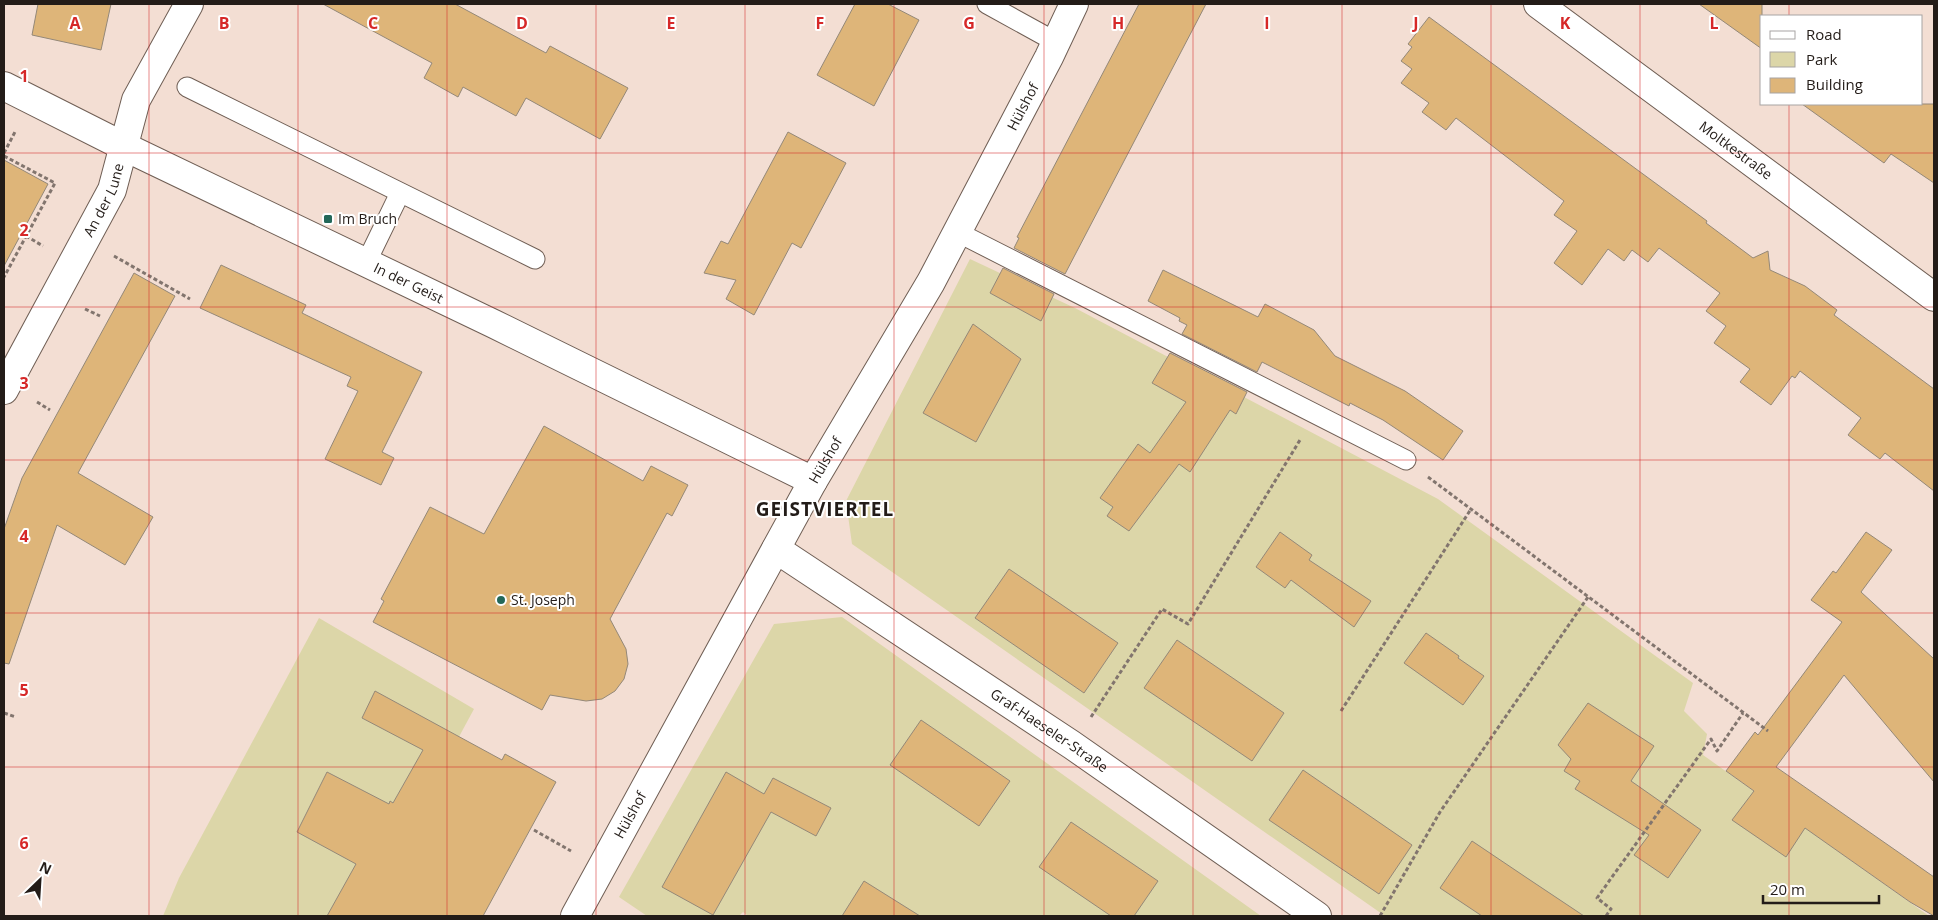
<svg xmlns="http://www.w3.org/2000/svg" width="1938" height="920" viewBox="0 0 1938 920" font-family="'Open Sans',sans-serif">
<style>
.green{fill:#dcd6a8}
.building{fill:#deb579;stroke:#948878}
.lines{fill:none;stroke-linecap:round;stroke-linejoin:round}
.lane-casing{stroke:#6f5e54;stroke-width:21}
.street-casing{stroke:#6f5e54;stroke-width:30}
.secondary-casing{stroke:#6f5e54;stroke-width:30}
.path{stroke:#82756e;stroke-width:3;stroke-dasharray:4 2.5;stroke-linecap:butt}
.lane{stroke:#fff;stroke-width:19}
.street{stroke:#fff;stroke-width:28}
.secondary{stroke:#fff;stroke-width:28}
.grid{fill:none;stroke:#d62828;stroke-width:1;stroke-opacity:0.55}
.poi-dot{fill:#246859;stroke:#fff;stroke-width:2}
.labels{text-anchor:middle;stroke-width:4;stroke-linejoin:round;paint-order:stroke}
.street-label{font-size:14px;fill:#231c18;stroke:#fff}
.poi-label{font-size:14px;fill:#231c18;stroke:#fff;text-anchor:start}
.district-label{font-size:19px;font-weight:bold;letter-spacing:1px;fill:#231c18;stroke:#fff}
.grid-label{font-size:16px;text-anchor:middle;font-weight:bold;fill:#d62828;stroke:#fff;stroke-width:4;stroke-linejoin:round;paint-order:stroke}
</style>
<rect width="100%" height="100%" fill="#f3ded3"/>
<g class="green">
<path d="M 970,259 L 1075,308 L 1438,499 L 1693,683 L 1684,711 L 1707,734 L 1703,755 L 1929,916 L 1385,916 L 852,544 L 846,501 Z"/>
<path d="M 842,617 L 1261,916 L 748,916 L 743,912 L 739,916 L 647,916 L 619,897 L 774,624 Z"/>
<path d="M 319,618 L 474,709 L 362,916 L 163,916 L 179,878 Z"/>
</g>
<g class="building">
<path d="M 38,4 L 111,4 L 101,50 L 32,35 Z"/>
<path d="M 323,4 L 455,4 L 546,53 L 550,46 L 628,88 L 600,139 L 526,98 L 516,116 L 463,87 L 458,97 L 424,78 L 432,63 Z"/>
<path d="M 855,4 L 888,4 L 919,20 L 874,106 L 817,75 Z"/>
<path d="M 1139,4 L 1206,4 L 1065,274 L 1014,248 L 1019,238 L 1017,237 Z"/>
<path d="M 1699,4 L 1762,4 L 1762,49 Z"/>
<path d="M 1429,17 L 1707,221 L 1706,223 L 1753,258 L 1768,251 L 1770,270 L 1805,286 L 1837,310 L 1834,315 L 1934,389 L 1934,491 L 1885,453 L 1880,459 L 1848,435 L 1861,418 L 1800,371 L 1795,378 L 1792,376 L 1771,405 L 1740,382 L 1750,369 L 1714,343 L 1726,326 L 1706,311 L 1720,293 L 1659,248 L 1648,262 L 1632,250 L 1624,261 L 1608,249 L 1582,285 L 1554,263 L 1577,231 L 1554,215 L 1564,201 L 1456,118 L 1446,130 L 1422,112 L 1429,103 L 1401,83 L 1412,69 L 1401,61 L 1412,47 L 1408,44 Z"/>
<path d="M 1802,104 L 1934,104 L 1934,183 L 1891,154 L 1884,163 Z"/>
<path d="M 788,132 L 846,163 L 801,248 L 792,243 L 754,315 L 726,299 L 736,280 L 704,273 L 721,241 L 728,244 Z"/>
<path d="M 4,160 L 48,184 L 4,266 Z"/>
<path d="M 221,265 L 306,305 L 302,313 L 422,372 L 382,452 L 394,458 L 381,485 L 325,459 L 358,391 L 347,386 L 351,377 L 200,308 Z"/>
<path d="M 1003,268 L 1054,294 L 1041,321 L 990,293 Z"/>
<path d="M 1163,270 L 1258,317 L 1265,304 L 1314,330 L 1335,356 L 1405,391 L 1463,431 L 1443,460 L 1383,420 L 1350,403 L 1349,406 L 1262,362 L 1257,372 L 1182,334 L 1187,325 L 1179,321 L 1180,318 L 1148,301 Z"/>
<path d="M 134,273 L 175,296 L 78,473 L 153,517 L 125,565 L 57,525 L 9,664 L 4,663 L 4,529 L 22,478 Z"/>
<path d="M 973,324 L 1021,359 L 976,442 L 923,413 Z"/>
<path d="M 1170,353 L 1247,392 L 1236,414 L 1230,410 L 1190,472 L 1179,464 L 1129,531 L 1107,516 L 1113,507 L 1100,498 L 1138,444 L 1150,453 L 1186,402 L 1152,383 Z"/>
<path d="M 544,426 L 643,481 L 651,466 L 688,485 L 672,516 L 667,513 L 610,619 L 626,649 L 628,664 L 624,679 L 615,691 L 602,699 L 586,701 L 550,695 L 542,710 L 373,622 L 384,601 L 381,599 L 430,507 L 484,534 Z"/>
<path d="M 1280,532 L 1312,555 L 1309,560 L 1371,601 L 1354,627 L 1291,580 L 1285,588 L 1256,567 Z"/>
<path d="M 1866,532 L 1892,550 L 1861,592 L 1934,659 L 1934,782 L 1844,675 L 1776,767 L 1934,877 L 1934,916 L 1910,902 L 1805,828 L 1786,857 L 1732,820 L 1754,791 L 1726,771 L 1755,732 L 1758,735 L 1842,622 L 1811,600 L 1833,571 L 1836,573 Z"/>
<path d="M 1009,569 L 1118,643 L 1084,693 L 975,618 Z"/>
<path d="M 1426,633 L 1459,656 L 1458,658 L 1484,676 L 1463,705 L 1404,663 Z"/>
<path d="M 1177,640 L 1284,713 L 1252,761 L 1144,688 Z"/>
<path d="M 375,691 L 502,760 L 505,754 L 556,782 L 483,916 L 327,916 L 356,864 L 297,832 L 327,772 L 389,804 L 390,801 L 393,803 L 423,750 L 362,718 Z"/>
<path d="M 1588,703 L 1654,746 L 1631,781 L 1701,830 L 1668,878 L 1634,855 L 1649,835 L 1575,789 L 1580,781 L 1564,771 L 1571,759 L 1558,745 Z"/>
<path d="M 921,720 L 1010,781 L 979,826 L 890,765 Z"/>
<path d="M 1303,770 L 1412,845 L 1379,894 L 1269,820 Z"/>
<path d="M 726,772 L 764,794 L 773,778 L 831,808 L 816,836 L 771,812 L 713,915 L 662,887 Z"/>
<path d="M 1071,822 L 1158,881 L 1134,916 L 1111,916 L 1039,867 Z"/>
<path d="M 1472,841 L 1527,878 L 1584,916 L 1482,916 L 1440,888 Z"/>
<path d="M 864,881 L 920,916 L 842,916 Z"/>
</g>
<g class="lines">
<defs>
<g id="lane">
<path d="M 987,4 L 1056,42"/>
<path d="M 187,87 L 535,259"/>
<path d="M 957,232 L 1406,460"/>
<path d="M 366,263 L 400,193"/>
</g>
<g id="street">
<path id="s1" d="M 4,86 L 123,146 L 494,324 L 813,481"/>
<path id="s2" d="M 4,390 L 112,190 L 136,100 L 189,4"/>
<path id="s3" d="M 776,549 L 1072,745 L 1317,916"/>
<path id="s4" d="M 575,916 L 813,481 L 931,282 L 1049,57 L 1074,4"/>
</g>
<g id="secondary">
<path id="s5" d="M 1538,4 L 1934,297"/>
</g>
</defs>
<use href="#lane" class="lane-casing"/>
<use href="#street" class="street-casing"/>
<use href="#secondary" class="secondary-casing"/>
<g class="path">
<path d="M 4,153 L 16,130"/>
<path d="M 4,156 L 55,183 L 4,277"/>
<path d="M 26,236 L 43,246"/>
<path d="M 114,256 L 190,299"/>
<path d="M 85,309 L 100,316"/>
<path d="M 37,402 L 50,410"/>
<path d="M 1428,477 L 1768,731"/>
<path d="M 1341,711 L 1471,509"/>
<path d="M 4,713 L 16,717"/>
<path d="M 1091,717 L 1162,609 L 1188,624 L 1300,440"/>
<path d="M 534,830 L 571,851"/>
<path d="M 1380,916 L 1440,812 L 1588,597"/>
<path d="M 1606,916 L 1611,909 L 1597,898 L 1711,739 L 1717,751 L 1743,713"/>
</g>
<use href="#lane" class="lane"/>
<use href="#street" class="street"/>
<use href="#secondary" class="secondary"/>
</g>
<path class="grid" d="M 149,4 L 149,916M 298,4 L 298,916M 447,4 L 447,916M 596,4 L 596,916M 745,4 L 745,916M 894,4 L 894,916M 1044,4 L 1044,916M 1193,4 L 1193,916M 1342,4 L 1342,916M 1491,4 L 1491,916M 1640,4 L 1640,916M 1789,4 L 1789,16M 1789,104 L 1789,916M 4,153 L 1934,153M 4,307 L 1934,307M 4,460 L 1934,460M 4,613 L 1934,613M 4,767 L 1934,767"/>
<g class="poi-dot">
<rect x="323" y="214" width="10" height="10" rx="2.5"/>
<circle cx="501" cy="600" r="5"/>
</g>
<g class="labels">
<g class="street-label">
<text dy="5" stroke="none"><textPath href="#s4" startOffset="925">Hülshof</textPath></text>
<text dy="5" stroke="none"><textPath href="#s5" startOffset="246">Moltkestraße</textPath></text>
<text dy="5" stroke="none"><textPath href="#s2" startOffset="215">An der Lune</textPath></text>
<text dy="5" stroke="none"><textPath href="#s1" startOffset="450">In der Geist</textPath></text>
<text dy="5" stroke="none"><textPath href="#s4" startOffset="520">Hülshof</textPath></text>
<text dy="5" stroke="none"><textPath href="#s3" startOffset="328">Graf-Haeseler-Straße</textPath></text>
<text dy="5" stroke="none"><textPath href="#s4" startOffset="115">Hülshof</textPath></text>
</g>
<g class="poi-label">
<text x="338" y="224">Im Bruch</text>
<text x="511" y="605">St. Joseph</text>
</g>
<g class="district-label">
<text x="825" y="516">GEISTVIERTEL</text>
</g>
</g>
<g class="grid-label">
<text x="75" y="29">A</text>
<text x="224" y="29">B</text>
<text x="373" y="29">C</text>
<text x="522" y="29">D</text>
<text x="671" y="29">E</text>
<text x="820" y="29">F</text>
<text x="969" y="29">G</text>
<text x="1118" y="29">H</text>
<text x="1267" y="29">I</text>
<text x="1416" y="29">J</text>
<text x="1565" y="29">K</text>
<text x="1714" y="29">L</text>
<text x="24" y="82">1</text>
<text x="24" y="236">2</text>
<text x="24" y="389">3</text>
<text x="24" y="542">4</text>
<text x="24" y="696">5</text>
<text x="24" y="849">6</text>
</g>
<rect width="1938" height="920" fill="none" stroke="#231c18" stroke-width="10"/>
<rect x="1760" y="15" width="162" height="90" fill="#ffffff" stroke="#a7a4a3"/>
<rect x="1770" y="31" width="25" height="8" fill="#ffffff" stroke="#a7a4a3"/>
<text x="1806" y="40" font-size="15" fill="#231c18">Road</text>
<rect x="1770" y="52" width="25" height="15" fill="#dcd6a8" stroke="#a7a4a3"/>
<text x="1806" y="65" font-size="15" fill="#231c18">Park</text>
<rect x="1770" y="78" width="25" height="15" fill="#deb579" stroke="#a7a4a3"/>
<text x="1806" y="90" font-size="15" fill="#231c18">Building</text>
<g transform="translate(40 880) rotate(25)" stroke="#ffffff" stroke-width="4" paint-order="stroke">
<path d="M0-4L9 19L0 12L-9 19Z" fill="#231c18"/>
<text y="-8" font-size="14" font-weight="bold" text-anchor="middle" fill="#231c18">N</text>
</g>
<path d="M1763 895v8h116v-8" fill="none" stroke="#231c18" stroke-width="2.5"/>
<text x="1770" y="895" font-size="15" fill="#231c18" stroke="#ffffff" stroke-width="4" paint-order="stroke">20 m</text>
</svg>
